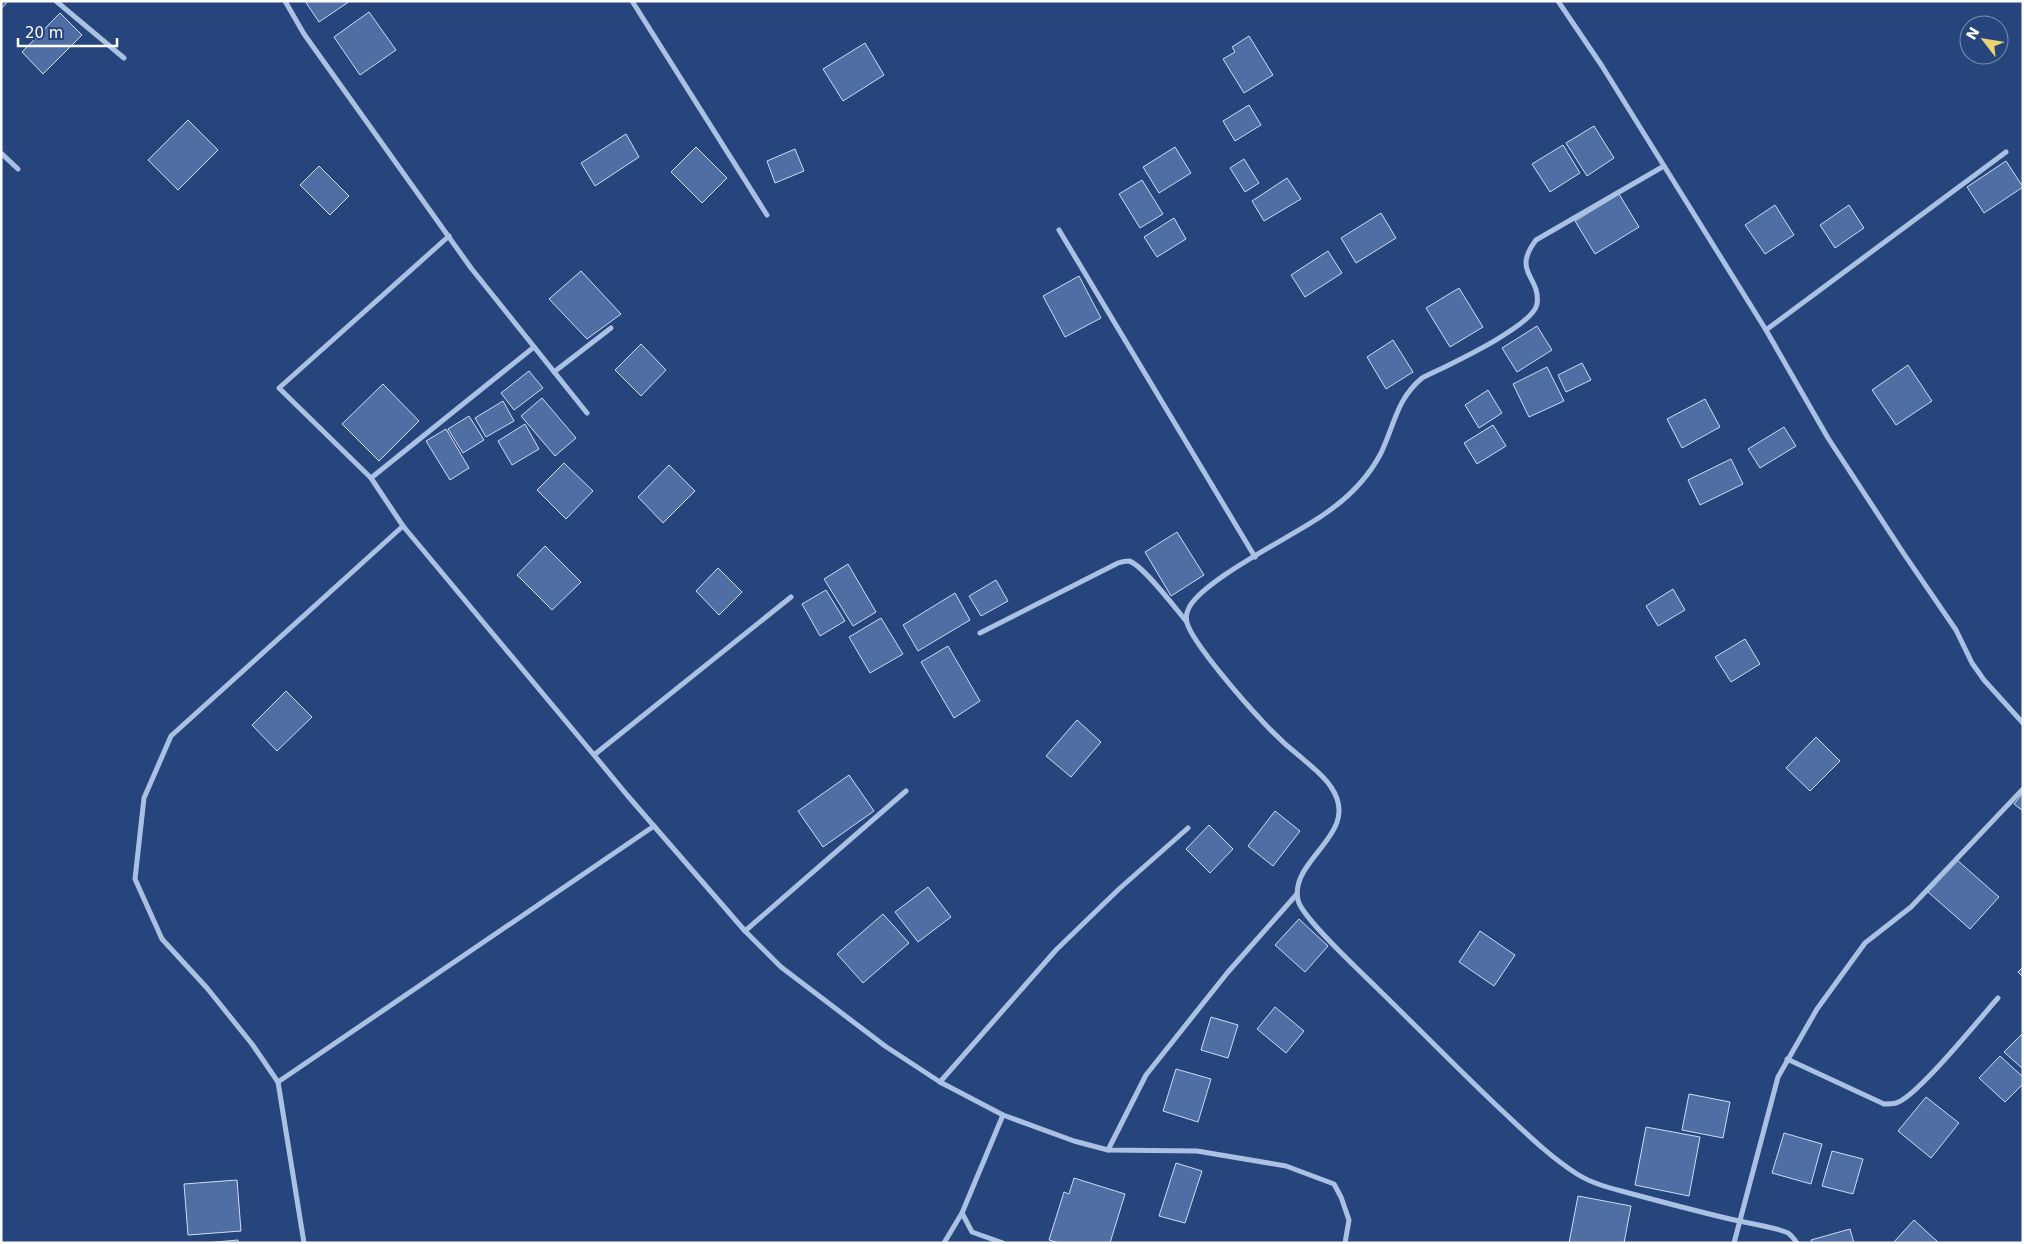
<svg xmlns="http://www.w3.org/2000/svg" width="2024" height="1244" viewBox="0 0 2024 1244" font-family="'DejaVu Sans',sans-serif">
<style>
.building{fill:#4f6fa4;stroke:#cddcf4}
.lines{fill:none;stroke-linecap:round;stroke-linejoin:round}
.street{stroke:#abc1e4;stroke-width:5}
</style>
<rect width="100%" height="100%" fill="#26457c"/>
<g class="building">
<path d="M 1,1 L 8,1 L 1,9 Z"/>
<path d="M 305,1 L 350,1 L 319,22 Z"/>
<path d="M 369,12 L 396,50 L 360,75 L 334,37 Z"/>
<path d="M 60,13 L 82,35 L 43,74 L 22,52 Z"/>
<path d="M 1249,36 L 1273,75 L 1244,93 L 1223,59 L 1235,52 L 1232,47 Z"/>
<path d="M 865,43 L 884,75 L 843,101 L 823,69 Z"/>
<path d="M 1249,105 L 1261,125 L 1235,141 L 1223,121 Z"/>
<path d="M 188,120 L 218,150 L 178,190 L 148,160 Z"/>
<path d="M 1594,126 L 1614,158 L 1587,176 L 1566,143 Z"/>
<path d="M 626,134 L 639,157 L 595,186 L 581,163 Z"/>
<path d="M 1563,145 L 1580,173 L 1550,192 L 1532,164 Z"/>
<path d="M 696,147 L 727,178 L 702,203 L 671,172 Z"/>
<path d="M 1175,147 L 1191,173 L 1159,193 L 1143,167 Z"/>
<path d="M 795,149 L 804,171 L 775,183 L 767,161 Z"/>
<path d="M 1244,159 L 1259,183 L 1245,192 L 1230,168 Z"/>
<path d="M 2006,161 L 2023,187 L 1984,213 L 1967,187 Z"/>
<path d="M 319,166 L 349,196 L 330,215 L 300,185 Z"/>
<path d="M 1287,178 L 1301,199 L 1264,221 L 1252,201 Z"/>
<path d="M 1142,180 L 1163,214 L 1140,228 L 1119,194 Z"/>
<path d="M 1619,194 L 1639,227 L 1595,254 L 1575,221 Z"/>
<path d="M 1775,205 L 1794,235 L 1765,254 L 1745,225 Z"/>
<path d="M 1849,205 L 1864,228 L 1835,248 L 1820,225 Z"/>
<path d="M 1381,213 L 1396,238 L 1356,263 L 1341,238 Z"/>
<path d="M 1174,218 L 1186,239 L 1157,257 L 1144,237 Z"/>
<path d="M 1328,251 L 1342,273 L 1305,297 L 1291,275 Z"/>
<path d="M 581,271 L 621,314 L 587,339 L 549,299 Z"/>
<path d="M 1079,276 L 1101,318 L 1065,337 L 1043,296 Z"/>
<path d="M 1459,288 L 1483,327 L 1450,347 L 1426,308 Z"/>
<path d="M 1537,326 L 1552,350 L 1517,372 L 1502,348 Z"/>
<path d="M 1393,340 L 1413,372 L 1386,389 L 1367,357 Z"/>
<path d="M 641,344 L 666,370 L 641,396 L 615,370 Z"/>
<path d="M 1582,363 L 1591,380 L 1566,392 L 1558,375 Z"/>
<path d="M 1908,365 L 1932,401 L 1896,425 L 1872,390 Z"/>
<path d="M 1547,367 L 1564,401 L 1529,417 L 1513,384 Z"/>
<path d="M 529,371 L 543,388 L 514,410 L 501,393 Z"/>
<path d="M 383,384 L 419,421 L 379,461 L 342,424 Z"/>
<path d="M 1488,390 L 1502,413 L 1479,428 L 1465,405 Z"/>
<path d="M 542,398 L 576,438 L 555,456 L 521,416 Z"/>
<path d="M 1705,399 L 1720,427 L 1682,448 L 1667,419 Z"/>
<path d="M 503,401 L 514,421 L 486,437 L 475,418 Z"/>
<path d="M 469,416 L 484,440 L 463,453 L 448,429 Z"/>
<path d="M 525,424 L 539,449 L 512,465 L 498,441 Z"/>
<path d="M 1493,425 L 1506,446 L 1477,464 L 1464,443 Z"/>
<path d="M 1784,427 L 1796,446 L 1760,468 L 1748,449 Z"/>
<path d="M 446,429 L 469,468 L 450,480 L 426,441 Z"/>
<path d="M 1731,459 L 1743,484 L 1700,505 L 1688,480 Z"/>
<path d="M 564,463 L 593,491 L 566,519 L 537,490 Z"/>
<path d="M 669,465 L 695,491 L 663,523 L 638,497 Z"/>
<path d="M 1177,532 L 1204,575 L 1171,596 L 1145,552 Z"/>
<path d="M 545,546 L 581,582 L 552,610 L 517,575 Z"/>
<path d="M 848,564 L 876,612 L 853,626 L 824,579 Z"/>
<path d="M 718,568 L 742,592 L 719,615 L 696,591 Z"/>
<path d="M 996,580 L 1008,601 L 981,616 L 969,596 Z"/>
<path d="M 1673,589 L 1685,610 L 1658,626 L 1646,606 Z"/>
<path d="M 826,590 L 845,621 L 820,636 L 802,604 Z"/>
<path d="M 955,593 L 970,620 L 918,651 L 903,625 Z"/>
<path d="M 881,618 L 903,654 L 870,673 L 849,637 Z"/>
<path d="M 1745,639 L 1760,664 L 1731,682 L 1715,657 Z"/>
<path d="M 948,646 L 980,701 L 954,718 L 921,662 Z"/>
<path d="M 286,691 L 312,717 L 277,751 L 252,725 Z"/>
<path d="M 1077,720 L 1101,742 L 1071,777 L 1046,756 Z"/>
<path d="M 1816,737 L 1840,761 L 1810,791 L 1786,768 Z"/>
<path d="M 849,775 L 874,811 L 823,847 L 798,811 Z"/>
<path d="M 2023,793 L 2023,811 L 2014,804 Z"/>
<path d="M 1275,811 L 1300,831 L 1273,866 L 1248,846 Z"/>
<path d="M 1209,825 L 1233,849 L 1210,873 L 1186,849 Z"/>
<path d="M 1957,860 L 1999,897 L 1970,929 L 1928,892 Z"/>
<path d="M 928,887 L 951,917 L 918,942 L 895,912 Z"/>
<path d="M 883,914 L 909,943 L 863,983 L 837,954 Z"/>
<path d="M 1299,919 L 1328,946 L 1305,972 L 1275,945 Z"/>
<path d="M 1480,931 L 1515,955 L 1494,986 L 1459,962 Z"/>
<path d="M 2023,967 L 2023,977 L 2018,972 Z"/>
<path d="M 1275,1007 L 1304,1031 L 1286,1053 L 1257,1029 Z"/>
<path d="M 1211,1017 L 1238,1025 L 1228,1058 L 1201,1050 Z"/>
<path d="M 2023,1033 L 2023,1069 L 2004,1052 Z"/>
<path d="M 2000,1056 L 2023,1077 L 2023,1084 L 2005,1102 L 1979,1078 Z"/>
<path d="M 1176,1069 L 1211,1079 L 1198,1122 L 1163,1111 Z"/>
<path d="M 1689,1094 L 1730,1102 L 1723,1138 L 1682,1130 Z"/>
<path d="M 1926,1097 L 1959,1123 L 1931,1158 L 1898,1131 Z"/>
<path d="M 1646,1127 L 1700,1137 L 1689,1196 L 1635,1185 Z"/>
<path d="M 1784,1133 L 1822,1144 L 1811,1184 L 1772,1173 Z"/>
<path d="M 1832,1151 L 1863,1159 L 1853,1194 L 1822,1186 Z"/>
<path d="M 1176,1163 L 1202,1171 L 1185,1223 L 1159,1216 Z"/>
<path d="M 1074,1178 L 1125,1194 L 1110,1243 L 1059,1243 L 1049,1240 L 1064,1192 L 1069,1194 Z"/>
<path d="M 237,1180 L 241,1231 L 188,1235 L 184,1184 Z"/>
<path d="M 1578,1196 L 1631,1206 L 1624,1243 L 1569,1243 Z"/>
<path d="M 1914,1220 L 1939,1243 L 1893,1243 Z"/>
<path d="M 1850,1229 L 1854,1243 L 1812,1243 L 1811,1240 Z"/>
<path d="M 238,1240 L 238,1243 L 205,1243 Z"/>
</g>
<g class="lines">
<g class="street">
<path d="M 56,1 L 124,58"/>
<path d="M 285,1 L 304,34 L 471,268 L 587,413"/>
<path d="M 632,1 L 767,215"/>
<path d="M 1558,1 L 1602,66 L 1766,330 L 1828,438 L 1904,554 L 1956,630 L 1972,663 L 1984,680 L 2023,723"/>
<path d="M 1,153 L 18,169"/>
<path d="M 1664,166 L 1536,240 C 1511,273 1541,276 1537,304 C 1533,327 1444,367 1422,378 C 1396,400 1395,424 1381,453 C 1368,478 1347,499 1323,515 C 1295,535 1198,582 1188,610 C 1186,614 1186,618 1187,623 C 1194,645 1246,704 1264,723 C 1276,736 1289,748 1303,759 C 1313,768 1324,776 1331,787 C 1363,834 1289,858 1298,900 C 1301,917 1362,973 1377,988 C 1417,1027 1456,1067 1496,1105 C 1522,1129 1547,1155 1577,1174 C 1596,1186 1619,1190 1640,1196 C 1670,1204 1700,1212 1730,1219 C 1742,1222 1780,1228 1788,1233 C 1790,1234 1796,1241 1797,1243"/>
<path d="M 1059,230 L 1255,557"/>
<path d="M 449,236 L 279,388 L 371,478 L 403,526 L 594,755"/>
<path d="M 1766,330 L 2006,152"/>
<path d="M 554,372 L 611,328"/>
<path d="M 371,478 L 534,347"/>
<path d="M 980,633 L 1118,563 C 1121,562 1126,561 1129,561 C 1143,565 1176,609 1186,621"/>
<path d="M 906,791 L 745,931 L 781,967 L 885,1046 L 940,1082 L 1003,1115 L 1074,1141 L 1108,1150 L 1197,1151 L 1286,1166 L 1334,1184 L 1341,1197 L 1349,1220 L 1345,1243"/>
<path d="M 745,931 L 627,795 L 594,755 L 791,597"/>
<path d="M 1787,1059 L 1884,1104 C 1888,1104 1892,1104 1896,1103 C 1916,1098 1980,1018 1998,998"/>
<path d="M 278,1082 L 654,826"/>
<path d="M 940,1082 L 1056,950 L 1119,889 L 1188,828"/>
<path d="M 1003,1115 L 962,1213 L 972,1232 L 1003,1243"/>
<path d="M 1108,1150 L 1146,1075 L 1228,972 L 1297,894"/>
<path d="M 304,1243 L 278,1082 L 252,1044 L 207,988 L 162,939 L 135,879 L 144,798 L 171,736 L 403,526"/>
<path d="M 944,1243 L 962,1213"/>
<path d="M 1734,1243 L 1778,1077 L 1817,1009 L 1865,943 L 1911,907 L 2023,789"/>
</g>
</g>
<rect width="2024" height="1244" fill="none" stroke="#ffffff" stroke-width="5"/>
<g transform="translate(1984 40) rotate(301)"><circle r="24" fill="#26457c" stroke="#7d8fb0"/>
<path d="M0-4L9 19L0 12L-9 19Z" fill="#edd271"/>
<text y="-8" font-size="14" font-weight="bold" text-anchor="middle" fill="#ffffff">N</text>
</g>
<path d="M18 38v8h99v-8" fill="none" stroke="#ffffff" stroke-width="2.5"/>
<text x="25" y="38" font-size="15" fill="#ffffff" stroke="#26457c" stroke-width="4" paint-order="stroke">20 m</text>
</svg>
